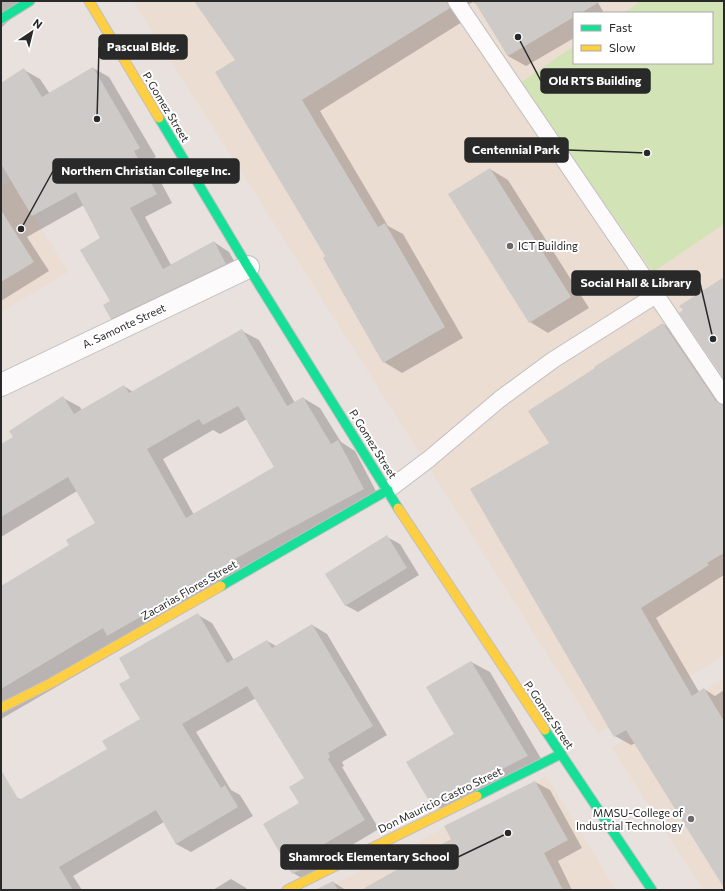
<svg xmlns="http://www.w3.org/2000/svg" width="725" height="891" viewBox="0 0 725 891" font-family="Commissioner,sans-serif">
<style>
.education{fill:#ecddd2;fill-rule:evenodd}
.green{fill:#d2e3b5}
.shadow{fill:#0003;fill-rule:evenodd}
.building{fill:#cecac7;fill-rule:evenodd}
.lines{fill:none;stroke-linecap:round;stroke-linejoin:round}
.lane-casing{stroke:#c1bfc0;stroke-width:18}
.street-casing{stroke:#c1bfc0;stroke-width:24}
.fast-casing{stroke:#c1bfc0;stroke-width:11}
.slow-casing{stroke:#c1bfc0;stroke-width:11}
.lane{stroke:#fcfafa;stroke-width:16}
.street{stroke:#fcfafa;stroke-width:22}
.fast{stroke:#16e098;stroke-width:9}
.slow{stroke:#ffcf43;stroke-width:9}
.poi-dot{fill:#6c6968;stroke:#fff;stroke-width:1.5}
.labels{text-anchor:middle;stroke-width:4;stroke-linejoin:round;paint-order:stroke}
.street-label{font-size:11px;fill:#292929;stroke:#fff}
.poi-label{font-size:11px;fill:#292929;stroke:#fff;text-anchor:start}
.leader{fill:none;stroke:#292929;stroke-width:1.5}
.callout-dot{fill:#292929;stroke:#fff;stroke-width:1.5}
.callout{fill:#292929;stroke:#292929;stroke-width:1.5}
.callout-label{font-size:12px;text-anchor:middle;font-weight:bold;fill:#fff}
</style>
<rect width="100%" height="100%" fill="#e8e1de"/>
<g class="education">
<path d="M 133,1 L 724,1 L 724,655 L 598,734 ZM 574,13 L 712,13 L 712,63 L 574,63 Z"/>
<path d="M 12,180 L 68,272 L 1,312 L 1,187 Z"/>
<path d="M 724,678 L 724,890 L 703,890 L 612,748 Z"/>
<path d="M 546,776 L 616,890 L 324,890 Z"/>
</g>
<path class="green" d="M 641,1 L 724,1 L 724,224 L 653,272 L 520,83 L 574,46 L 574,63 L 712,63 L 712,13 L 623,13 Z"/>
<g class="shadow">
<path d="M 1,1 L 30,1 L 1,28 Z"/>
<path d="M 195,1 L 597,1 L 604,13 L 574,13 L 574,38 L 526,66 L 508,56 L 477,4 L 473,2 L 469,4 L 465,8 L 467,19 L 320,111 L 388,226 L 403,234 L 463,338 L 402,373 L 384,362 L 327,257 L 237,61 Z"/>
<path d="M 93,68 L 109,77 L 156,157 L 149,160 L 172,203 L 145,217 L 171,265 L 214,242 L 229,252 L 241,273 L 127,327 L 111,318 L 111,302 L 101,239 L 84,205 L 27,237 L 49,271 L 1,301 L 1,84 L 24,70 L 40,79 L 50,94 Z"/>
<path d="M 490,169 L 508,180 L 589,308 L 548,333 L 530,322 Z"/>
<path d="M 663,324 L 679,333 L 724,399 L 724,572 L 723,573 L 724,575 L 656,618 L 699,692 L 704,689 L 715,696 L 724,690 L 724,886 L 636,743 L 631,745 L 615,736 L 550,444 Z"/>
<path d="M 242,331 L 259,340 L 295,403 L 303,398 L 320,408 L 341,442 L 355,451 L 380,499 L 1,719 L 1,587 L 70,545 L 96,523 L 77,491 L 1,537 L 1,445 L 14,438 L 63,398 L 80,407 L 82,411 L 124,386 L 133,392 ZM 247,419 L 275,467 L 194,515 L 163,459 L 213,430 L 220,434 Z"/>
<path d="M 387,537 L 400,544 L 419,575 L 358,612 L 345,605 Z"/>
<path d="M 198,615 L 212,623 L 234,660 L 267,641 L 276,646 L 312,625 L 327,634 L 387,735 L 342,762 L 344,766 L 342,767 L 379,829 L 328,859 L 307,881 L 293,873 L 300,803 L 305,778 L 256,698 L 196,732 L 231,790 L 240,795 L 253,816 L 191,852 L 176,844 L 164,822 L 73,876 L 82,890 L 1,890 L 1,806 L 16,797 L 22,800 L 108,749 L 141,720 L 131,678 Z"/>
<path d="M 471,662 L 490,672 L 546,767 L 450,814 L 432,804 L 408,762 L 455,734 Z"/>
<path d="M 535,782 L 550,790 L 582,848 L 558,861 L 572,890 L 363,890 L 453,839 Z"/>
<path d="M 231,879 L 246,888 L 247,890 L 213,890 Z"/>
<path d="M 333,882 L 346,890 L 317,890 Z"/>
</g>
<g class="building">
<path d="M 194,1 L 447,1 L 450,8 L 302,100 L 378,227 L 385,223 L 445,327 L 383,363 L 323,258 L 325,256 L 215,72 L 235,60 Z"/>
<path d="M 474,1 L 601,1 L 581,13 L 574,13 L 574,17 L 508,56 Z"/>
<path d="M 93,67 L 140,148 L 134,151 L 157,194 L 130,208 L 163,269 L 214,241 L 226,264 L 111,319 L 103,305 L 110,301 L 80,250 L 100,238 L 76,192 L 32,216 L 1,164 L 1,83 L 24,68 L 42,97 Z"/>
<path d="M 490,168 L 571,297 L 529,323 L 448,194 Z"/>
<path d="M 1,210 L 34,262 L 1,282 Z"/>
<path d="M 724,277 L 724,379 L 679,313 L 683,310 L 679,306 Z"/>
<path d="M 663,323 L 716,401 L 720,404 L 724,405 L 724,553 L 707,563 L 709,565 L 641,608 L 692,696 L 704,688 L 724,721 L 724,888 L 626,730 L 614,737 L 470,489 L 549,443 L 528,411 L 595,368 L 594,367 Z"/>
<path d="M 242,329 L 287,406 L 303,397 L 331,444 L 338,440 L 364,489 L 280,534 L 235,559 L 237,562 L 107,636 L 103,628 L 1,689 L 1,586 L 69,545 L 66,540 L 95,523 L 68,477 L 1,517 L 1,444 L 13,437 L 9,431 L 63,396 L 74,414 L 124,385 L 129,393 ZM 238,406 L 274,467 L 186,518 L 147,449 L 199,419 L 203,425 Z"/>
<path d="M 387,535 L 407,568 L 345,606 L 325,574 Z"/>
<path d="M 198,613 L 227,663 L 267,640 L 272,648 L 312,624 L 373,726 L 328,753 L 330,757 L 328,759 L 365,820 L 314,850 L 320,860 L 292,874 L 263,824 L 299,803 L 289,787 L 304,778 L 247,686 L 182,724 L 221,788 L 225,785 L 238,807 L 176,844 L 156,810 L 59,867 L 73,890 L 1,890 L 1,770 L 19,800 L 107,749 L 102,741 L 140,719 L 119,684 L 130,678 L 119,658 Z"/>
<path d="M 471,661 L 528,756 L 431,804 L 406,762 L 454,734 L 426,687 Z"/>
<path d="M 535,781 L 568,840 L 544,853 L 563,890 L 361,890 L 451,839 L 444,826 Z"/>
<path d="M 333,881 L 338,890 L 315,890 Z"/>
</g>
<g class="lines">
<defs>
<g id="lane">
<path d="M 656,295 L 724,396"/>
<path d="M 388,490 L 429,459 L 500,399 L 553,360 L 656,295 L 456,1"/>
</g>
<path id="street" d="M 1,385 L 248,267"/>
<g id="fast">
<path d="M 1,19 L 30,1"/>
<path d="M 159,118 L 248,267 L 398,508"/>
<path d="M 221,586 L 388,490"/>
<path d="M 545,730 L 652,890"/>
<path d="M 477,796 L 561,754"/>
</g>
<g id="slow">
<path d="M 89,1 L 159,118"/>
<path d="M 398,508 L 545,730"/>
<path d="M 1,708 L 51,683 L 221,586"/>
<path d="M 287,890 L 477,796"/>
</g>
</defs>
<use href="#lane" class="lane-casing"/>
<use href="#street" class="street-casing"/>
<use href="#fast" class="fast-casing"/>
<use href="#slow" class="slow-casing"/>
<use href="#lane" class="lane"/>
<use href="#street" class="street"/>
<use href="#fast" class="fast"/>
<use href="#slow" class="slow"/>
</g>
<g class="poi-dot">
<circle cx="510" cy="246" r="4"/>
<circle cx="691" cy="819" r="4"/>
</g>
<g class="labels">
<g class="street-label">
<text transform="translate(166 107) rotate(59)" y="4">P. Gomez Street</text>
<text transform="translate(124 326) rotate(-25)" y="4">A. Samonte Street</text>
<text transform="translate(373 444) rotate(58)" y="4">P. Gomez Street</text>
<text transform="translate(189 590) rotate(-30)" y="4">Zacarias Flores Street</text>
<text transform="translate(549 715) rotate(56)" y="4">P. Gomez Street</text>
<text transform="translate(440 800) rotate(-26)" y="4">Don Mauricio Castro Street</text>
</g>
<g class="poi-label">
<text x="518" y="250">ICT Building</text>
<text x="683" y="817" text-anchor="end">MMSU-College of<tspan x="683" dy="13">Industrial Technology</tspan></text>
</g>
</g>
<path class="leader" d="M97 119L99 47M518 37L541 81M647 153L568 150M21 229L53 171M713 339L700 283M508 833L458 857"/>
<g class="callout-dot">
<circle cx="97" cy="119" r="4"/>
<circle cx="518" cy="37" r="4"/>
<circle cx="647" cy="153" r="4"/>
<circle cx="21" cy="229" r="4"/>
<circle cx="713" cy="339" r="4"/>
<circle cx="508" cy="833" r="4"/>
</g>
<g class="callout">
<rect x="99" y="35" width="88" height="24" rx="4"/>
<rect x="541" y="69" width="109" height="24" rx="4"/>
<rect x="465" y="138" width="103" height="24" rx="4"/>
<rect x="53" y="159" width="186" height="24" rx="4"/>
<rect x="572" y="271" width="128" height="24" rx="4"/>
<rect x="281" y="845" width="177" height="24" rx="4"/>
</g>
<g class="callout-label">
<text x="143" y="51">Pascual Bldg.</text>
<text x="595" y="85">Old RTS Building</text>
<text x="516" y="154">Centennial Park</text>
<text x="146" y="175">Northern Christian College Inc.</text>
<text x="636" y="287">Social Hall &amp; Library</text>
<text x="369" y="861">Shamrock Elementary School</text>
</g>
<rect width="725" height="891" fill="none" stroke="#292929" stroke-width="4"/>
<rect x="573" y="12" width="140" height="52" fill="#ffffff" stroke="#a9a9a9"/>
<rect x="581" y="25" width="20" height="6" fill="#16e098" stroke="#a9a9a9"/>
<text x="609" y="32" font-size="12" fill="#292929">Fast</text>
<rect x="581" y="45" width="20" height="6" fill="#ffcf43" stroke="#a9a9a9"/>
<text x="609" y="52" font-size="12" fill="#292929">Slow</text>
<g transform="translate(32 32) rotate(35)" stroke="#ffffff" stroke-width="3" paint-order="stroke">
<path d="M0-3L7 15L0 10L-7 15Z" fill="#292929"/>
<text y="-6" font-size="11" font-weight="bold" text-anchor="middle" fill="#292929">N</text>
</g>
</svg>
